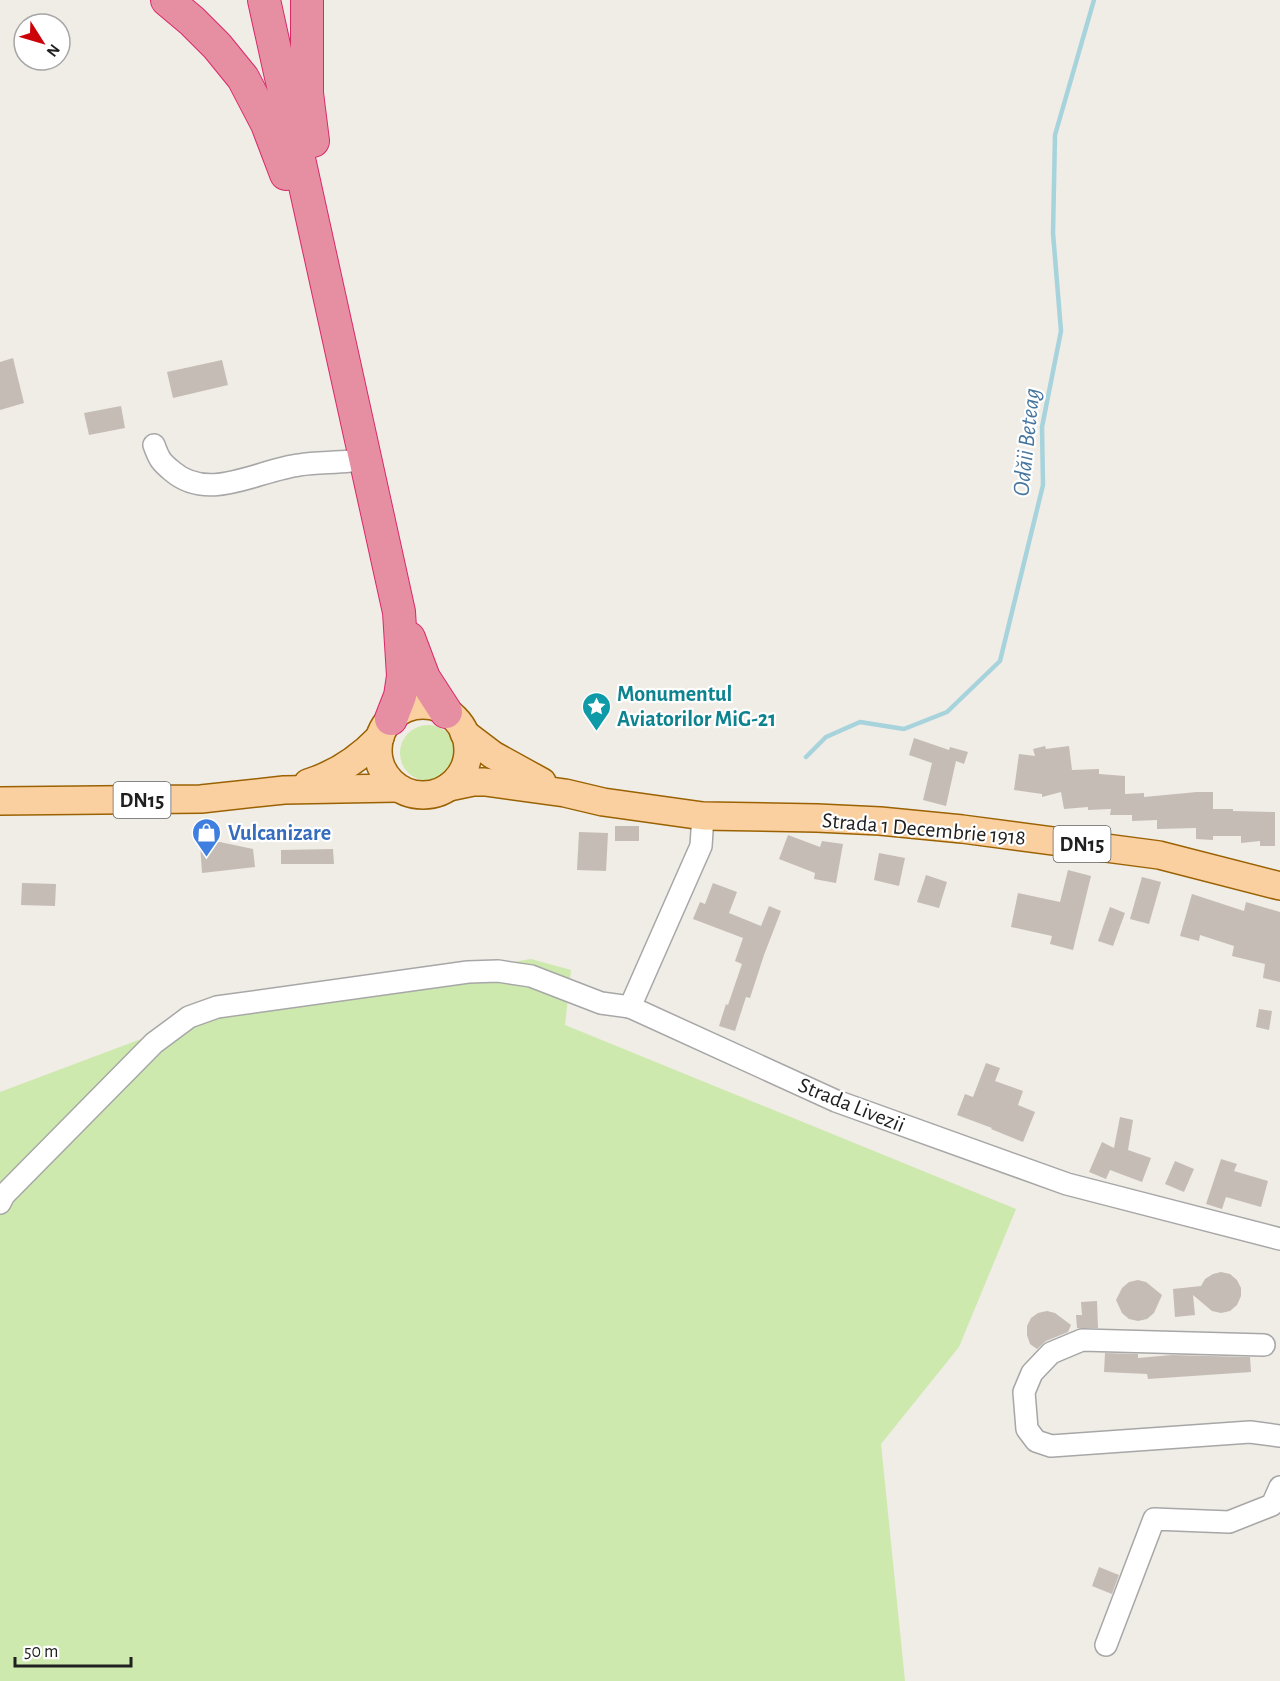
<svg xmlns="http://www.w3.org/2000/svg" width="1280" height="1681" viewBox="0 0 1280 1681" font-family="'Alegreya Sans',sans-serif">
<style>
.grass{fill:#cde9ad}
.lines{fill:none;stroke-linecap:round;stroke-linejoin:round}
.stream{stroke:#a7d3dd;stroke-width:4.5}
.building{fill:#c5bcb5}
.minor-casing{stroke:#a7a7a7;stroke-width:24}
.major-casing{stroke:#9a6202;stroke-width:30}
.highway-casing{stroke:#da286b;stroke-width:34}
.minor{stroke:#fff;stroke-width:21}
.major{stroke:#fbd0a0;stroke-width:27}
.highway{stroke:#e68fa2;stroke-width:32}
.labels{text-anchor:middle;stroke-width:4.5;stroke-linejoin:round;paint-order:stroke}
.shield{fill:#fff;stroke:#636363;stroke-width:1.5}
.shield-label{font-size:21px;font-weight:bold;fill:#202020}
.culture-label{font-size:22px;font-weight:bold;fill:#0d838f;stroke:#fff;text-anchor:start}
.street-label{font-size:22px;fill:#202020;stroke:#fff}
.shop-label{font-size:22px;font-weight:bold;fill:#366cbe;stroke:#fff;text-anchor:start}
.water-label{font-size:24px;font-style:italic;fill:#46769f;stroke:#fff}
</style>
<rect width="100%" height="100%" fill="#f0ece6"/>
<g class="grass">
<circle cx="428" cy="753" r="28"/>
<path d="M 531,959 L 571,970 L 565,1025 L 1016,1209 L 959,1347 L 881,1444 L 905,1681 L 0,1681 L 0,1092 L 205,1015 Z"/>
</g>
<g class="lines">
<path class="stream" d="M 806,757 L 826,737 L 860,722 L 904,729 L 947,712 L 1000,661 L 1043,485 L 1042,427 L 1061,331 L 1053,233 L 1055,135 L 1094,0"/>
</g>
<g class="building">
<path d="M 13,358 L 24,403 L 0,410 L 0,362 Z"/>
<path d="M 222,360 L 228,385 L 173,398 L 167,372 Z"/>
<path d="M 121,406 L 125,428 L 89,435 L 84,413 Z"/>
<path d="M 914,738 L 949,750 L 950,747 L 968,752 L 964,764 L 956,761 L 946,806 L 923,800 L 932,763 L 909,755 Z"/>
<path d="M 1045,746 L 1046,749 L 1069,746 L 1072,770 L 1099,769 L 1099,774 L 1125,776 L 1125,794 L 1144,793 L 1144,797 L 1197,792 L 1213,792 L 1213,809 L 1233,809 L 1233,811 L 1275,812 L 1275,846 L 1260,846 L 1260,841 L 1241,843 L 1241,836 L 1213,836 L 1213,840 L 1196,839 L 1196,828 L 1157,829 L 1157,820 L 1132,821 L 1132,815 L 1110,815 L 1111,809 L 1088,810 L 1088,807 L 1064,809 L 1061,792 L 1042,797 L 1042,794 L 1014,790 L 1019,754 L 1035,756 L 1033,749 Z"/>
<rect x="615" y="826" width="24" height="15"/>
<path d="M 579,832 L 608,833 L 606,871 L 577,870 Z"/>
<path d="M 788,835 L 820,847 L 822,841 L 843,844 L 836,883 L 814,879 L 815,873 L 779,859 Z"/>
<path d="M 220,842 L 253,849 L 255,867 L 202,873 L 200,844 Z"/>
<path d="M 333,849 L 334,864 L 281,864 L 281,850 Z"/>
<path d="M 879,853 L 905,858 L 899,886 L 874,880 Z"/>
<path d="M 1068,870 L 1091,876 L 1073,950 L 1050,944 L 1052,936 L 1011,927 L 1018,893 L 1060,902 Z"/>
<path d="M 926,875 L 947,882 L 939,908 L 917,902 Z"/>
<path d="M 1142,877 L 1161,882 L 1149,924 L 1130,919 Z"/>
<path d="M 22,883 L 56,884 L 55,906 L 21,905 Z"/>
<path d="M 713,883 L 737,892 L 729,913 L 761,926 L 769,906 L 781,911 L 764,955 L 750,998 L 746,997 L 735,1031 L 719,1026 L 726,1004 L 728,1005 L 742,964 L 735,961 L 743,938 L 693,919 L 700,902 L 705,904 Z"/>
<path d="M 1192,894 L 1244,911 L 1246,902 L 1280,912 L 1280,982 L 1263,978 L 1265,964 L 1232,956 L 1234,946 L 1200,935 L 1199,941 L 1180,936 Z"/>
<path d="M 1110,907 L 1125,913 L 1113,946 L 1098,941 Z"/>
<path d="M 1259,1009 L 1272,1011 L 1269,1030 L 1256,1027 Z"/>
<path d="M 986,1063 L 1000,1068 L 995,1081 L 1023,1091 L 1018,1105 L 1035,1112 L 1023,1142 L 991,1129 L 992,1128 L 957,1115 L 965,1094 L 973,1097 Z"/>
<path d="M 1120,1117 L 1133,1120 L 1128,1150 L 1151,1158 L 1142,1182 L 1110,1170 L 1106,1179 L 1089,1172 L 1102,1142 L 1114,1148 Z"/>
<path d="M 1221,1159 L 1237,1164 L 1234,1171 L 1268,1181 L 1261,1207 L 1226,1197 L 1222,1209 L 1206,1204 Z"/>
<path d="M 1175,1161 L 1194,1169 L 1184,1192 L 1165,1184 Z"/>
<path d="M 1221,1272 L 1230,1274 L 1237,1280 L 1241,1288 L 1241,1296 L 1237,1305 L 1230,1311 L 1221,1313 L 1212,1311 L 1193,1295 L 1195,1315 L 1175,1317 L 1173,1289 L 1201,1286 L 1205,1279 L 1213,1274 Z"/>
<path d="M 1138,1280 L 1146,1282 L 1162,1295 L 1154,1313 L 1147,1319 L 1138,1321 L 1129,1319 L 1122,1313 L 1116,1300 L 1122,1288 L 1129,1282 Z"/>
<path d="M 1097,1301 L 1098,1328 L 1077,1328 L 1076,1315 L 1082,1315 L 1081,1302 Z"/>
<path d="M 1047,1311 L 1055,1313 L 1071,1325 L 1068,1332 L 1046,1341 L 1037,1349 L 1030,1344 L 1027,1335 L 1027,1326 L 1031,1318 L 1038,1313 Z"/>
<path d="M 1105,1353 L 1138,1354 L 1138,1358 L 1172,1355 L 1250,1357 L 1251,1372 L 1148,1379 L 1147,1374 L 1104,1372 Z"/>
<path d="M 1099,1567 L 1119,1575 L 1112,1594 L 1092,1586 Z"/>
</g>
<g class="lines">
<defs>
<g id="minor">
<path d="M 154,445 C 159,459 161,462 172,471 C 209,503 258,470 299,465 C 316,462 333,463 350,461"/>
<path d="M 703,816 L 701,846 L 630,1007 L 836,1101 L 1067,1184 L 1280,1239"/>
<path d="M 0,1203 L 4,1195 L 154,1043 L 189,1017 L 217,1007 L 468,972 L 498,971 L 531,976 L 601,1003 L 630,1007"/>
<path d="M 1264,1345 L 1082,1340 L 1051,1353 L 1032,1373 L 1024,1392 L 1027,1429 L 1036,1441 L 1051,1446 L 1250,1432 L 1280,1436"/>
<path d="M 1106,1645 L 1154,1519 L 1229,1522 L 1272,1505 L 1280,1487"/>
</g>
<g id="major">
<circle cx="423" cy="750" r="45"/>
<path d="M 464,733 L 493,755 L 542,782"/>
<path d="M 308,783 C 337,774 359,759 380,737"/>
<path d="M 449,787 L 473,782 L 485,782 L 565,793 L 603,802 L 703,816 L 817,818 L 880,821 L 962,829 L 1159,855 L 1280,886"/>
<path d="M 0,801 L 201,799 L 284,790 L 397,788"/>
</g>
<g id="highway">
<path d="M 167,0 L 192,21 L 217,46 L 243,78 L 267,124 L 286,174"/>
<path d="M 264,0 L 399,612 L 403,676 L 400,696 L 391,719"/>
<path d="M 307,0 L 307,93 L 313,141"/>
<path d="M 409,638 L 424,678 L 446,712"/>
</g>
</defs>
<use href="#minor" class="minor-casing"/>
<use href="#major" class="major-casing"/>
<use href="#highway" class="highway-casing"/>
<use href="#minor" class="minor"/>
<use href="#major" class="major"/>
<use href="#highway" class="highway"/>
</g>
<defs>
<symbol id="sight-pin" viewBox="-11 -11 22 30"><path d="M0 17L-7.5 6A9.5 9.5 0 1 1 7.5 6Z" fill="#0f9aa8" stroke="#fff"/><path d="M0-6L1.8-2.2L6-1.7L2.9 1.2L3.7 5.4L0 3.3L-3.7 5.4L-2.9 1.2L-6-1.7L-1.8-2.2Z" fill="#fff"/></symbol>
<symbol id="shop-pin" viewBox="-11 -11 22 30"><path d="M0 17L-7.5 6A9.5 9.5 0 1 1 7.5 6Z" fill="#3f7fe0" stroke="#fff"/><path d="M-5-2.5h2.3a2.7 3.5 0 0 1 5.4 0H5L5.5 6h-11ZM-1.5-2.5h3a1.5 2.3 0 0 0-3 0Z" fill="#fff"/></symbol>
</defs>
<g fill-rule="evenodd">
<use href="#sight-pin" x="580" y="690" width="33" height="45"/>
<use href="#shop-pin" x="190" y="816" width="33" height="45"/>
</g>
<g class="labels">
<g class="shield">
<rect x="113.5" y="782" width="57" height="36" rx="4.5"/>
<rect x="1053.5" y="826" width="57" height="36" rx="4.5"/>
</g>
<g class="shield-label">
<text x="142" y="807">DN15</text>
<text x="1082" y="851">DN15</text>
</g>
<g class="culture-label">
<text x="617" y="701">Monumentul<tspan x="617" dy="25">Aviatorilor MiG-21</tspan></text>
</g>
<g class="street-label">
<text transform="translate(924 828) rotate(5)" y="8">Strada 1 Decembrie 1918</text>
<text transform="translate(852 1104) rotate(22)" y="8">Strada Livezii</text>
</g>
<g class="shop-label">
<text x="228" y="840">Vulcanizare</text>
</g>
<g class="water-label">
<text transform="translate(1026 442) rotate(-84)" y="8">Odăii Beteag</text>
</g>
</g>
<g transform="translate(42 42) rotate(127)"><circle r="28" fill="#ffffff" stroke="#a6a6a6" stroke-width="1.5"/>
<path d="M0-4.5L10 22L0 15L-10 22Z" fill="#cd0209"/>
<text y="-9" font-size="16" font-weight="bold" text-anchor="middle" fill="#202020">N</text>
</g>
<path d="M15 1657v9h116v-9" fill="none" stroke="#202020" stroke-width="3"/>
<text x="24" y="1657" font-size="18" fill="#202020" stroke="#ffffff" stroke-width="4.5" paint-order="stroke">50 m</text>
</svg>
